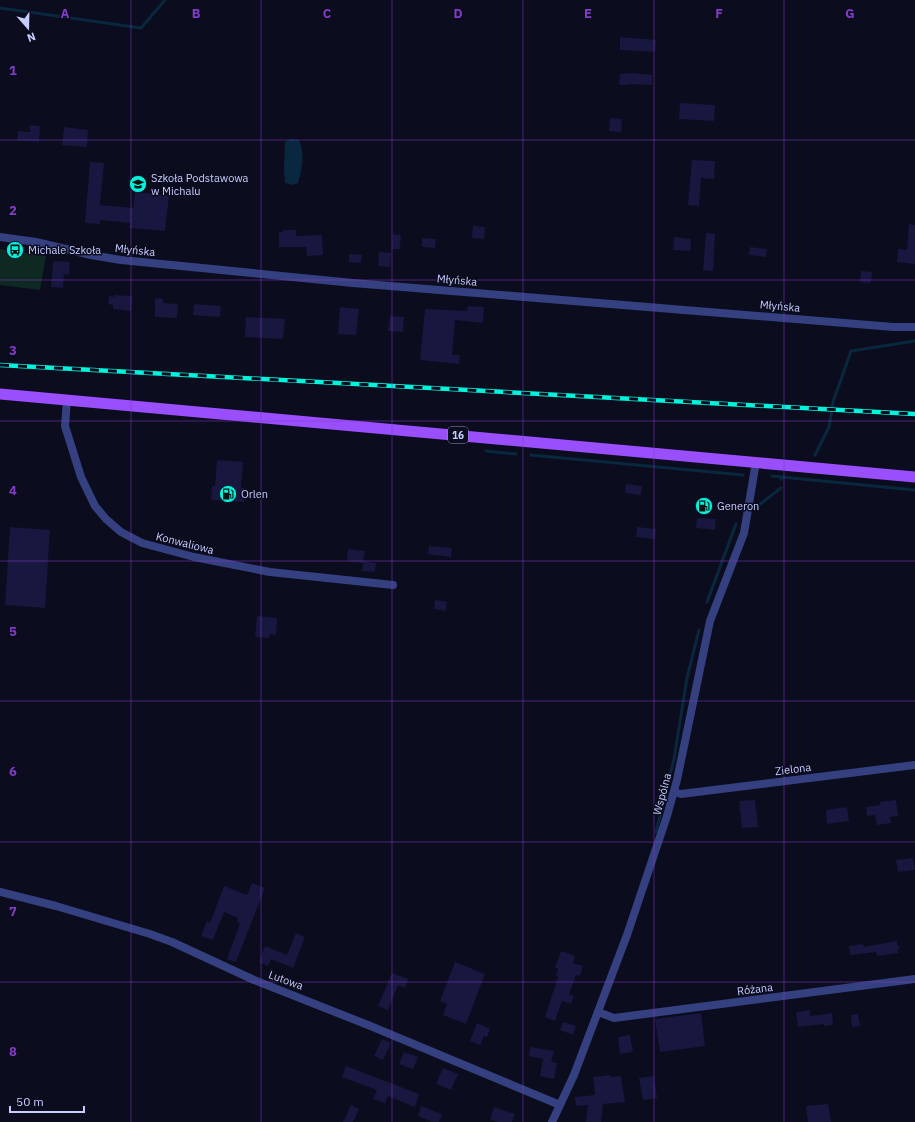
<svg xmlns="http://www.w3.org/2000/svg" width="915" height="1122" viewBox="0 0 915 1122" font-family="'IBM Plex Sans',sans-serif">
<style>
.green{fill:#0e2822}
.water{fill:#09283f}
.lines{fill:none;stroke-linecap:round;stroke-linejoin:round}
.stream{stroke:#09283f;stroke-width:3}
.building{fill:#171740}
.minor{stroke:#34407f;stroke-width:8}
.primary{stroke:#9a4fff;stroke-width:11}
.rail-casing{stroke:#00f3db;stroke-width:4.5}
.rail{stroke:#0b0c1e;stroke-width:3;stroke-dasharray:9;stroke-linecap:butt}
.grid{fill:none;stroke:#833cc5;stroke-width:1;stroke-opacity:0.55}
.labels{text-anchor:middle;stroke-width:3;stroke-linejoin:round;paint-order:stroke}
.shield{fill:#0b0c1e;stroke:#8f93bc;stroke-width:1}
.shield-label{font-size:10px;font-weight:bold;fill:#c8cdff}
.poi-label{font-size:11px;fill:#c8cdff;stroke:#0b0c1e;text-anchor:start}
.street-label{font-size:11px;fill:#c8cdff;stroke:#0b0c1e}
.grid-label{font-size:13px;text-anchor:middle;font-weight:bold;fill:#833cc5;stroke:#0b0c1e;stroke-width:3;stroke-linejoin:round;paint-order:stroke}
</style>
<rect width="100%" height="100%" fill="#0b0c1e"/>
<path class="green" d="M 0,249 L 46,256 L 40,290 L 0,285 Z"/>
<path class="water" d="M 291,139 L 299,140 C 305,151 302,170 298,183 L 293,185 L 285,183 L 284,168 L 285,142 Z"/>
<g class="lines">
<g class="stream">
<path d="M 0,8 L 141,28 L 165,0"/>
<path d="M 486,451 L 516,454"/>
<path d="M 531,455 L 743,475"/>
<path d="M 815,455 L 829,427 L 833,402 L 851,351 L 915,341"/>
<path d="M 772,476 L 781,477"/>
<path d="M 781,479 L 781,477 L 915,490"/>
<path d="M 755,508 L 781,488"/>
<path d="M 707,602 L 736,524"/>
<path d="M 656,832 L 674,759 L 687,678 L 699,630"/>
</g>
</g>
<g class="building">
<path d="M 620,37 L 656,40 L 655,52 L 620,50 Z"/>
<path d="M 633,73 L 652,75 L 652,85 L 627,84 L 627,85 L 619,85 L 620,74 Z"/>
<path d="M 680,103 L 715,105 L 714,121 L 679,119 Z"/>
<path d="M 610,118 L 622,119 L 621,132 L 609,131 Z"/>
<path d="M 30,125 L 40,126 L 39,142 L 17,140 L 18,131 L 30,132 Z"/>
<path d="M 64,127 L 88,130 L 87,147 L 62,145 Z"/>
<path d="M 692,160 L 715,161 L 714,179 L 701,178 L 699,206 L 688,205 Z"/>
<path d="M 90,162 L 104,163 L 100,205 L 133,208 L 135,192 L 169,195 L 165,231 L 129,228 L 130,223 L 100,220 L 100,224 L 85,223 Z"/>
<path d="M 909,224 L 915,225 L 915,264 L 897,262 L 898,249 L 907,250 Z"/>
<path d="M 473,226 L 485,227 L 484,239 L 472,238 Z"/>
<path d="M 283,230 L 296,230 L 296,236 L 322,235 L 323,255 L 307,256 L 306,247 L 279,247 L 279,232 L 283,232 Z"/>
<path d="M 706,233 L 715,234 L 713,271 L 703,270 Z"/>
<path d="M 393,234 L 401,235 L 400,249 L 392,249 Z"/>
<path d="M 674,237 L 691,239 L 690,251 L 673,250 Z"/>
<path d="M 422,238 L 436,239 L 435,248 L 422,247 Z"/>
<path d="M 750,247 L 767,249 L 766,257 L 749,255 Z"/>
<path d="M 379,252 L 391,253 L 390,267 L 378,266 Z"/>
<path d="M 349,254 L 362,255 L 361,263 L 349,262 Z"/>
<path d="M 53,261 L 70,262 L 69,275 L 64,274 L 63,288 L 51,287 Z"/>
<path d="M 861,271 L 872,272 L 871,283 L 860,282 Z"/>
<path d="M 114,295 L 132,296 L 131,311 L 113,309 L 113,305 L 108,304 L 109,296 L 114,297 Z"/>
<path d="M 155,298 L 163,299 L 163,303 L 178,304 L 177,318 L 155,317 Z"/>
<path d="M 194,304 L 221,306 L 220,317 L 193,315 Z"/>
<path d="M 468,306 L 484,307 L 483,323 L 455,320 L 452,355 L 460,355 L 459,364 L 420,360 L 425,309 L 467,311 Z"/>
<path d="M 340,307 L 359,309 L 356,335 L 338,334 Z"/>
<path d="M 390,316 L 404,317 L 403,332 L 388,331 Z"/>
<path d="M 246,317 L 285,319 L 283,339 L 245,337 Z"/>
<path d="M 217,460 L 243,462 L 241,488 L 245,488 L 244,502 L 211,500 L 212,486 L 215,486 Z"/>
<path d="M 626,484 L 642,486 L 641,495 L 625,493 Z"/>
<path d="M 697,518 L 716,519 L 715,530 L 696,528 Z"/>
<path d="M 10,527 L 50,530 L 45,608 L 5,605 Z"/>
<path d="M 637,527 L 656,529 L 655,539 L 636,537 Z"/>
<path d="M 429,546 L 452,548 L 451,557 L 428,554 Z"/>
<path d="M 348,549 L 365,551 L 363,561 L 376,563 L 375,572 L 362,571 L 363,563 L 347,561 Z"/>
<path d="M 435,600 L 447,602 L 446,611 L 434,609 Z"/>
<path d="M 257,616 L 277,618 L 276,635 L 270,634 L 269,638 L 255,637 Z"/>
<path d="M 755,800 L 758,827 L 742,828 L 739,801 Z"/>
<path d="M 896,800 L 898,816 L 890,817 L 891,823 L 877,825 L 875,815 L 867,816 L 866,807 L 880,805 L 880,802 Z"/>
<path d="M 847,807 L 849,821 L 827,824 L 826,810 Z"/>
<path d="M 913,858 L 915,870 L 898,872 L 896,860 Z"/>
<path d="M 252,883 L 265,888 L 236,962 L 227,959 L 240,923 L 237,922 L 238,918 L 224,912 L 213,940 L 201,936 L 207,921 L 210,923 L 224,886 L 247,895 Z"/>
<path d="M 296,933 L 305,937 L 293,968 L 271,959 L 268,966 L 259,962 L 265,946 L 287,955 Z"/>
<path d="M 897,941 L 897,945 L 900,947 L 898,949 L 898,953 L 877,956 L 876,952 L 850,955 L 849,946 L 863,944 L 864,947 Z"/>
<path d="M 561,951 L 575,956 L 573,963 L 583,966 L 580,976 L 576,975 L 569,995 L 574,996 L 571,1004 L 562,1001 L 555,1021 L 545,1017 L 558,977 L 556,976 L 558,969 L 555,968 Z"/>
<path d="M 455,962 L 485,974 L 466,1024 L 443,1015 L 447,1004 L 440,1001 Z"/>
<path d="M 392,973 L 408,979 L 405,988 L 398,985 L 388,1010 L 378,1006 Z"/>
<path d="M 810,1010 L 810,1016 L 832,1013 L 833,1025 L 824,1026 L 824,1024 L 798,1027 L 796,1012 Z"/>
<path d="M 701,1013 L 705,1046 L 660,1052 L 655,1019 Z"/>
<path d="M 858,1014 L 860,1026 L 852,1027 L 851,1015 Z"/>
<path d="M 563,1022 L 576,1026 L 573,1035 L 560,1030 Z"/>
<path d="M 477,1023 L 490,1029 L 487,1037 L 484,1036 L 480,1045 L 470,1041 Z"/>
<path d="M 630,1035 L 633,1052 L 620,1054 L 618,1037 Z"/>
<path d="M 382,1039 L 391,1043 L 383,1060 L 374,1056 Z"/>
<path d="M 530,1047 L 554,1051 L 551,1062 L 557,1063 L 554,1079 L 540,1076 L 543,1059 L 529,1056 Z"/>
<path d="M 404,1052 L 418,1057 L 413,1069 L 399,1064 Z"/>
<path d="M 346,1066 L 419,1094 L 415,1107 L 388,1096 L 385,1103 L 373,1099 L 377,1090 L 342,1077 Z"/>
<path d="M 443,1068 L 458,1074 L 451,1090 L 436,1084 Z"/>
<path d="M 611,1075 L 611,1077 L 621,1076 L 625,1102 L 603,1104 L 601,1122 L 586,1122 L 588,1105 L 576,1106 L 575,1097 L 595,1095 L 593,1077 Z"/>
<path d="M 654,1076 L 657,1098 L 643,1100 L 639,1078 Z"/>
<path d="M 828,1104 L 831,1122 L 808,1122 L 806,1106 Z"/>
<path d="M 351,1105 L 359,1109 L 353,1122 L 343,1122 Z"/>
<path d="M 421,1106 L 442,1114 L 439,1122 L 433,1122 L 418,1116 Z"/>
<path d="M 494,1107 L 515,1114 L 512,1122 L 497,1122 L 490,1119 Z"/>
</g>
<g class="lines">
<g class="minor">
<path d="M 0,237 L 36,242 L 91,255 L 121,260 L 353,283 L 893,327 L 915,327"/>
<path d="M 67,400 L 65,426 L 81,477 L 95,506 L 106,519 L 121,532 L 142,543 L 194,557 L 270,572 L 393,585"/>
<path d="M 674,792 L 681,794 L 915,765"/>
<path d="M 0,892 L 56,906 L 150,934 L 172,942 L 254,980 L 368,1025 L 560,1105"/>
<path d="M 598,1012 L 614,1018 L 915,979"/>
<path d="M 552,1122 L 574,1075 L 627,935 L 667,816 L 677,780 L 710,621 L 744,533 L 756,462"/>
</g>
<path class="primary" d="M 0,394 L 915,477"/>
<defs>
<path id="rail" d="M 0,365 L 915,414"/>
</defs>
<use href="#rail" class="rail-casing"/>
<use href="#rail" class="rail"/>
</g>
<path class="grid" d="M 131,0 L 131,1122M 261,0 L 261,1122M 392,0 L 392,1122M 523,0 L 523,1122M 654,0 L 654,1122M 784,0 L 784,1122M 0,140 L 915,140M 0,280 L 915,280M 0,421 L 915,421M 0,561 L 915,561M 0,701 L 915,701M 0,842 L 915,842M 0,982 L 915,982"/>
<defs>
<symbol id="school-disc" viewBox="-11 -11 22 22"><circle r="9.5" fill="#00f3db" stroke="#0b0c1e"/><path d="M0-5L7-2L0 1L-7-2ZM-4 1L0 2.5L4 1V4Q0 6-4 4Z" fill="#111"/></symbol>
<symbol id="bus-disc" viewBox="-11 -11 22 22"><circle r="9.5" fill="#00f3db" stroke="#0b0c1e"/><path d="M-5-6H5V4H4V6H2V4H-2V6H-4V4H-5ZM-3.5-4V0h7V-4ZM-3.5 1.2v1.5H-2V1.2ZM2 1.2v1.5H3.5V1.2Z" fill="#111"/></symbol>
<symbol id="fuel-disc" viewBox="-11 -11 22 22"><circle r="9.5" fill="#00f3db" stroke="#0b0c1e"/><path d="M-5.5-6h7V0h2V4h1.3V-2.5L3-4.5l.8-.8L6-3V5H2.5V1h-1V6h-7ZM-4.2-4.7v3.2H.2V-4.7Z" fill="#111"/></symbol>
</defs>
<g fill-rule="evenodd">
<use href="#school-disc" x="128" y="174" width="20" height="20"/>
<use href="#bus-disc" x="5" y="240" width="20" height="20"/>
<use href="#fuel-disc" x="218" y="484" width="20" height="20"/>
<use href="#fuel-disc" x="694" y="496" width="20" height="20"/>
</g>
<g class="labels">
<rect class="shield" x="448" y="427" width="20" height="16" rx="3"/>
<g class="shield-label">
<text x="458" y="439">16</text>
</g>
<g class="poi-label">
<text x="151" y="182">Szkoła Podstawowa<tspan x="151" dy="13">w Michalu</tspan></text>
<text x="28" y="254">Michale Szkoła</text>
<text x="241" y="498">Orlen</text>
<text x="717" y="510">Generon</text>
</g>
<g class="street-label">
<text transform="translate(135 250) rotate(6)" y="4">Młyńska</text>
<text transform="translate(457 280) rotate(5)" y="4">Młyńska</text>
<text transform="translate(780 306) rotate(5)" y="4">Młyńska</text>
<text transform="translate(185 543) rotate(14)" y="4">Konwaliowa</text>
<text transform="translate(793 769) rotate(-7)" y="4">Zielona</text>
<text transform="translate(662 794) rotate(-75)" y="4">Wspólna</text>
<text transform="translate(286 980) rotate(20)" y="4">Lutowa</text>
<text transform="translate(755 989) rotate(-7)" y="4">Różana</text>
</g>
</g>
<g class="grid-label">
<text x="65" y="18">A</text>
<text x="196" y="18">B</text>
<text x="327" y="18">C</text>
<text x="458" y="18">D</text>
<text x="588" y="18">E</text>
<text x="719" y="18">F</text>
<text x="850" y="18">G</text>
<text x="13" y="75">1</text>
<text x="13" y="215">2</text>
<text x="13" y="355">3</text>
<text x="13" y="495">4</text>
<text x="13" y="636">5</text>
<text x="13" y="776">6</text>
<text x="13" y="916">7</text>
<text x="13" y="1056">8</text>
</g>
<g transform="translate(28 28) rotate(160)" stroke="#0b0c1e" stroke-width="3" paint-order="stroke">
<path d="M0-3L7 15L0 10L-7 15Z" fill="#c8cdff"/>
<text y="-6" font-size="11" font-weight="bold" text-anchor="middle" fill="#c8cdff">N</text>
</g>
<path d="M10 1106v6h74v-6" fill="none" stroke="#c8cdff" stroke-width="2"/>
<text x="16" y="1106" font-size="12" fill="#c8cdff" stroke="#0b0c1e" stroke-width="3" paint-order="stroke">50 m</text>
</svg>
